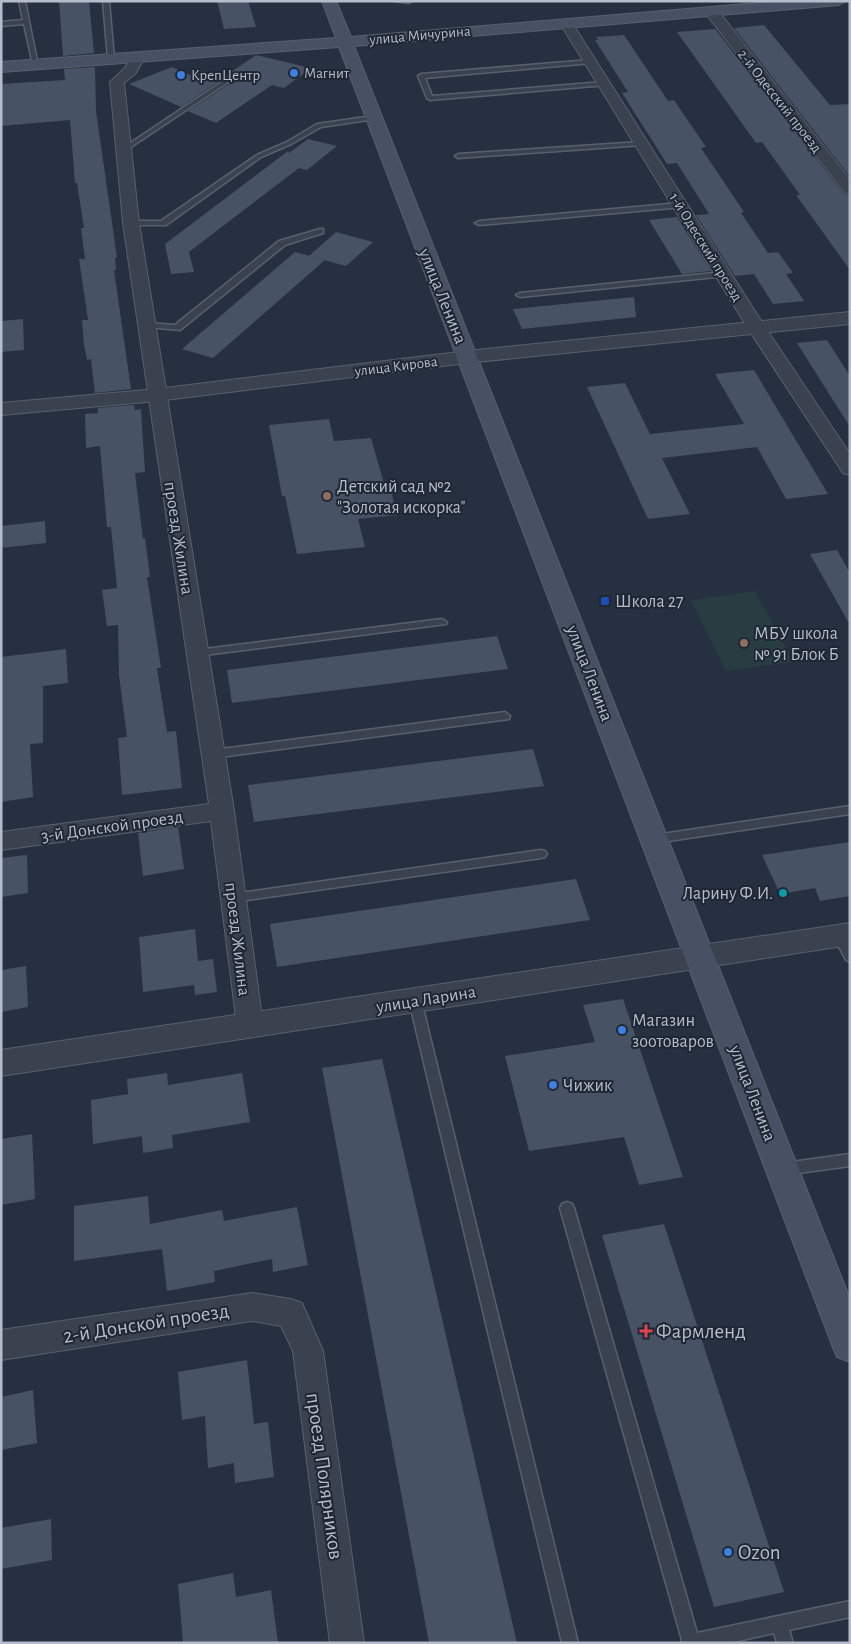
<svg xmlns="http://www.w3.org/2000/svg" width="851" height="1644" viewBox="0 0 851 1644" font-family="'Alegreya Sans',sans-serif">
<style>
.green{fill:#283d41}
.building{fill:#475264}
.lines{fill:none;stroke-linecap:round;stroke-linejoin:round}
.service-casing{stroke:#58606d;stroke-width:3}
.minor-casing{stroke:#58606d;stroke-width:2}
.tertiary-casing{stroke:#58606d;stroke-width:2}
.secondary-casing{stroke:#58606d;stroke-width:2}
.service{fill:#3a4250;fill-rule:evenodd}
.minor{fill:#3a4250;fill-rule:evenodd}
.tertiary{fill:#3a4250;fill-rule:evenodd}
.secondary{fill:#485163;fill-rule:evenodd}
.shop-dot{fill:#3f7fe0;stroke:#1f2735;stroke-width:2}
.education-dot{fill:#8d6e63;stroke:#1f2735;stroke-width:2}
.transit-dot{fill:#1a4fb4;stroke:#1f2735;stroke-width:2}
.culture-dot{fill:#0f9aa8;stroke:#1f2735;stroke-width:2}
.health-dot{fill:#e0444e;stroke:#1f2735;stroke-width:2}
.labels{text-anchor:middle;stroke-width:4;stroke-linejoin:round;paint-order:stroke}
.far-street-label{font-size:15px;fill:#b6bdca;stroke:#1f2735}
.far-poi-label{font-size:15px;fill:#b6bdca;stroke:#1f2735;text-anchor:start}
.street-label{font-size:18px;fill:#b6bdca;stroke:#1f2735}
.poi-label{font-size:18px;fill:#b6bdca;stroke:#1f2735;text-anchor:start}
.near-street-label{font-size:21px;fill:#b6bdca;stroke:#1f2735}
.near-poi-label{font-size:21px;fill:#b6bdca;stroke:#1f2735;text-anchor:start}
</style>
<rect width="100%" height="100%" fill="#263040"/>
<path class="green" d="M 755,591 L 793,662 L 726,671 L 691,600 Z"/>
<g class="building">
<path d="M 59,1 L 89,1 L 94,53 L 63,56 Z"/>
<path d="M 217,1 L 248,1 L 256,27 L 224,29 Z"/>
<path d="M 764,25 L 830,105 L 850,104 L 850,177 L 734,28 Z"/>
<path d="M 715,29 L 844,194 L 850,196 L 850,270 L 796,195 L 800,195 L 762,142 L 756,143 L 677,32 Z"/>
<path d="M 624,35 L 668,101 L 674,100 L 706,147 L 701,148 L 744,212 L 741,213 L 768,253 L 778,252 L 793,273 L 786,274 L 804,301 L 773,304 L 754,274 L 735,276 L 696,215 L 709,214 L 677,163 L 667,164 L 622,93 L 628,92 L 595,40 L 598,40 L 596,37 Z"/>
<path d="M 256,55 L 311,68 L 284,88 L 272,85 L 216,123 L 188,111 L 232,82 L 231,78 L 225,77 L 181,107 L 129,84 L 172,67 L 190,75 L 201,70 L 221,79 Z"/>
<path d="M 95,67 L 96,111 L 117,257 L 115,258 L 116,270 L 114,270 L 131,389 L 95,393 L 91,359 L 87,360 L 84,345 L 82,320 L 88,320 L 79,259 L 85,259 L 81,228 L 84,228 L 77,183 L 75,183 L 70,120 L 1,126 L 1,84 L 65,80 L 64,69 Z"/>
<path d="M 308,139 L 337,146 L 307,170 L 299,168 L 189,252 L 194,272 L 171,274 L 165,244 L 288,151 L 289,153 Z"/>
<path d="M 677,217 L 711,271 L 682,274 L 649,220 Z"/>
<path d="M 336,232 L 373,242 L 346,266 L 309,256 Z"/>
<path d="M 295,252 L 325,260 L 213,358 L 182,349 Z"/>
<path d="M 634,297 L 636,317 L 522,329 L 513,309 Z"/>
<path d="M 23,319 L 24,350 L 1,352 L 1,321 Z"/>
<path d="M 827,340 L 850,376 L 850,427 L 797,343 Z"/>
<path d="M 754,370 L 828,494 L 786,499 L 757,447 L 662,458 L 690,514 L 648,519 L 587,387 L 625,383 L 650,434 L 744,424 L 715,374 Z"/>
<path d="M 134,405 L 135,410 L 141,409 L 145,472 L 135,473 L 143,539 L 145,538 L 150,577 L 147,577 L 161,668 L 157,668 L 167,732 L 176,731 L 182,788 L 122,795 L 118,738 L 127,737 L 119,675 L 118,625 L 107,626 L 102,590 L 117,588 L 111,527 L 107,527 L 100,446 L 86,448 L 85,414 L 98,413 L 98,408 Z"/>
<path d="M 329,419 L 334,441 L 371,438 L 385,487 L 390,487 L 397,515 L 358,519 L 365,547 L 297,554 L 285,496 L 282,496 L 269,425 Z"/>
<path d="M 45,521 L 46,543 L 1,548 L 1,526 Z"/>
<path d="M 837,550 L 850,573 L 850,625 L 810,554 Z"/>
<path d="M 497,636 L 508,669 L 232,703 L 227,670 Z"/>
<path d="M 66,649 L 68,683 L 43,686 L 43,743 L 30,744 L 33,797 L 1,802 L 1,657 Z"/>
<path d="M 533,749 L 544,786 L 254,822 L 248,785 Z"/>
<path d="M 178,827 L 184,869 L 143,876 L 138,833 Z"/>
<path d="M 850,842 L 850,896 L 820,901 L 815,888 L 780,894 L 762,855 Z"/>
<path d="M 27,855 L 28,893 L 1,897 L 1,858 Z"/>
<path d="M 576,879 L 590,920 L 277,967 L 270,924 Z"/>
<path d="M 195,929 L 198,961 L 213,959 L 217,992 L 195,995 L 194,985 L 143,992 L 139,937 Z"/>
<path d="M 26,966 L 28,1007 L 1,1012 L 1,970 Z"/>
<path d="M 623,999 L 683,1177 L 639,1185 L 624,1137 L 529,1151 L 505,1056 L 595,1042 L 583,1005 Z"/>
<path d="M 382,1059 L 517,1643 L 429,1643 L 322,1068 Z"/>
<path d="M 167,1073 L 168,1085 L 242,1073 L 250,1122 L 172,1135 L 173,1148 L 143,1153 L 142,1136 L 93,1144 L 91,1100 L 128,1094 L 127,1079 Z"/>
<path d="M 32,1134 L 35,1199 L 1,1205 L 1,1139 Z"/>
<path d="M 148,1196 L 150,1224 L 222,1210 L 224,1221 L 297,1207 L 308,1265 L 273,1272 L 272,1259 L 214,1271 L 215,1282 L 167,1291 L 162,1249 L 74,1261 L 74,1206 Z"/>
<path d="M 664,1224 L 784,1592 L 714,1607 L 602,1235 Z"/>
<path d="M 247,1360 L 254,1424 L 268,1422 L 274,1477 L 235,1483 L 234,1463 L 208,1468 L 205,1416 L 182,1420 L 178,1372 Z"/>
<path d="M 33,1390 L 37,1443 L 1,1450 L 1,1397 Z"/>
<path d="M 51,1519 L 52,1560 L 1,1569 L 1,1528 Z"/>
<path d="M 233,1573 L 236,1597 L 271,1590 L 278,1643 L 183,1643 L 178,1584 Z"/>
</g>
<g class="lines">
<defs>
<g id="service">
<path d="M 19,1 L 25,1 L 38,66 L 33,65 L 24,24 L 1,26 L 1,22 L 23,20 Z"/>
<path d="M 103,1 L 109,1 L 114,59 L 111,61 L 108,59 Z"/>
<path d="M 395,1 L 412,1 L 409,3 Z"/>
<path d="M 590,60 L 593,62 L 592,63 L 425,78 L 432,96 L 604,82 L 607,84 L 606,85 L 430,100 L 427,98 L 418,76 L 421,74 Z"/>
<path d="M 226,79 L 231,80 L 125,151 L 120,150 Z"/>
<path d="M 373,116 L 375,117 L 375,119 L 321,127 L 291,144 L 261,157 L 166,225 L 131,225 L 127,223 L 131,221 L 161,221 L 257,155 L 287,142 L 317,124 Z"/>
<path d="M 641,142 L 643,143 L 643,145 L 458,158 L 455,156 L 458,154 Z"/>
<path d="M 680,203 L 683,203 L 683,207 L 479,225 L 475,223 L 479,221 Z"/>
<path d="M 320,229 L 323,229 L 323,233 L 285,245 L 180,330 L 147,327 L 143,325 L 147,323 L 175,325 L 279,241 Z"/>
<path d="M 723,272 L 726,272 L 726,276 L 520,297 L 516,295 L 520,293 Z"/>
<path d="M 442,619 L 447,622 L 446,624 L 197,656 L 192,653 L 197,650 Z"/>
<path d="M 505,712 L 510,716 L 509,719 L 213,758 L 208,754 L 213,750 Z"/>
<path d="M 850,806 L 850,814 L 655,843 L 649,839 L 655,835 Z"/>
<path d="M 541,850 L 545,851 L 547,854 L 545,857 L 541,858 L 233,902 L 229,901 L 227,898 L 229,895 L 233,894 Z"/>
<path d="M 839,930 L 843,932 L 850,944 L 850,962 L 846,960 L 833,935 L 835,932 Z"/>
<path d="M 415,995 L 419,996 L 421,1000 L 578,1643 L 562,1643 L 409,1000 L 411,996 Z"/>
<path d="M 850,1154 L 850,1166 L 784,1175 L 779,1173 L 777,1169 L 779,1165 L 784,1163 Z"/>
<path d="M 567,1202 L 572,1204 L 574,1208 L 697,1633 L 850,1601 L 850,1617 L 789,1630 L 793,1643 L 777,1643 L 774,1633 L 729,1643 L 681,1643 L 682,1640 L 560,1208 L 562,1204 Z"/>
</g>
<g id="minor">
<path d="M 711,7 L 716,8 L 850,180 L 850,194 L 845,193 L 706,14 L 705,11 Z"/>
<path d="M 566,19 L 572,23 L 765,327 L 850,454 L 850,475 L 843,473 L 747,327 L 560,23 Z"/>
<path d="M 137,54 L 144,58 L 136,73 L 124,83 L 139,223 L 234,811 L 263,1025 L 259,1033 L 250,1036 L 241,1033 L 237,1025 L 211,821 L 1,850 L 1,832 L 209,804 L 123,223 L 110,82 L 125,68 L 132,55 Z"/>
<path d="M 252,1293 L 291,1299 L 302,1303 L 323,1351 L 364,1643 L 330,1643 L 293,1351 L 281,1326 L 252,1321 L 1,1360 L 1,1330 Z"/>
</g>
<g id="tertiary">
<path d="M 850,312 L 850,324 L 467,363 L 157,401 L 1,415 L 1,403 L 157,389 L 467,351 Z"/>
<path d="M 850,923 L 850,945 L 1,1076 L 1,1050 Z"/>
</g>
<path id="secondary" d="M 322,1 L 336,1 L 351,37 L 783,1 L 846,1 L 839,5 L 354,46 L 850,1299 L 850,1362 L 837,1357 L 832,1345 L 339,47 L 1,72 L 1,62 L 336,38 Z"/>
</defs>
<use href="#service" class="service-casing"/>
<use href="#minor" class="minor-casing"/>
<use href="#tertiary" class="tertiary-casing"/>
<use href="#secondary" class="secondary-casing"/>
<use href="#service" class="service"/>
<use href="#minor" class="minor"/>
<use href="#tertiary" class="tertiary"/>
<use href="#secondary" class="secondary"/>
</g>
<g class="shop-dot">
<circle cx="294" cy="73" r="5"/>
<circle cx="181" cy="75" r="5"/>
<circle cx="622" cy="1030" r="5"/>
<circle cx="553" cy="1085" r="5"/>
<circle cx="728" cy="1552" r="5"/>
</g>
<g class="education-dot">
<circle cx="327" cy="496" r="5"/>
<circle cx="744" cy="643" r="5"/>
</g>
<rect class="transit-dot" x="600" y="596" width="10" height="10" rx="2.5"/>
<circle class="culture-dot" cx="783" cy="893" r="5"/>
<path class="health-dot" d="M643.5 1323.5h5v5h5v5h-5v5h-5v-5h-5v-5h5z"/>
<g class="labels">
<g class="far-street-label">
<text transform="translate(420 35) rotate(-5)" y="5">улица Мичурина</text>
<text transform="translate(780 101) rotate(52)" y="5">2-й Одесский проезд</text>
<text transform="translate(706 247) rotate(58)" y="5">1-й Одесский проезд</text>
<text transform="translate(396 366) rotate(-7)" y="5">улица Кирова</text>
</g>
<g class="far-poi-label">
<text x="304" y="78">Магнит</text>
<text x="191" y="80">КрепЦентр</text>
</g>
<g class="street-label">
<text transform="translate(443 296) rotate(68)" y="6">улица Ленина</text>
<text transform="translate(179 538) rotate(81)" y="6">проезд Жилина</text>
<text transform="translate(590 673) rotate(69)" y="6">улица Ленина</text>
<text transform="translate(112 826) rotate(-8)" y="6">3-й Донской проезд</text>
<text transform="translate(238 939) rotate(83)" y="6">проезд Жилина</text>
<text transform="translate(426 999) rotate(-9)" y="6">улица Ларина</text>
<text transform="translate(753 1093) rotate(69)" y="6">улица Ленина</text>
</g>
<g class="poi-label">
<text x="337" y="492">Детский сад №2<tspan x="337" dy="21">"Золотая искорка"</tspan></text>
<text x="615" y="607">Школа 27</text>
<text x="754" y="639">МБУ школа<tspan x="754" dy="21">№ 91 Блок Б</tspan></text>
<text x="773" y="899" text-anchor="end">Ларину Ф.И.</text>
<text x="632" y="1026">Магазин<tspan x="632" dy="21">зоотоваров</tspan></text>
<text x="563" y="1091">Чижик</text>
</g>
<g class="near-street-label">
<text transform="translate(146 1323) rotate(-9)" y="7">2-й Донской проезд</text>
<text transform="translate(325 1476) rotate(82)" y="7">проезд Полярников</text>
</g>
<g class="near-poi-label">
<text x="656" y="1338">Фармленд</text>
<text x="738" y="1559">Ozon</text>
</g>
</g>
<rect width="851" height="1644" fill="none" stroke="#b6bdca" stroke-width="5"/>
</svg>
